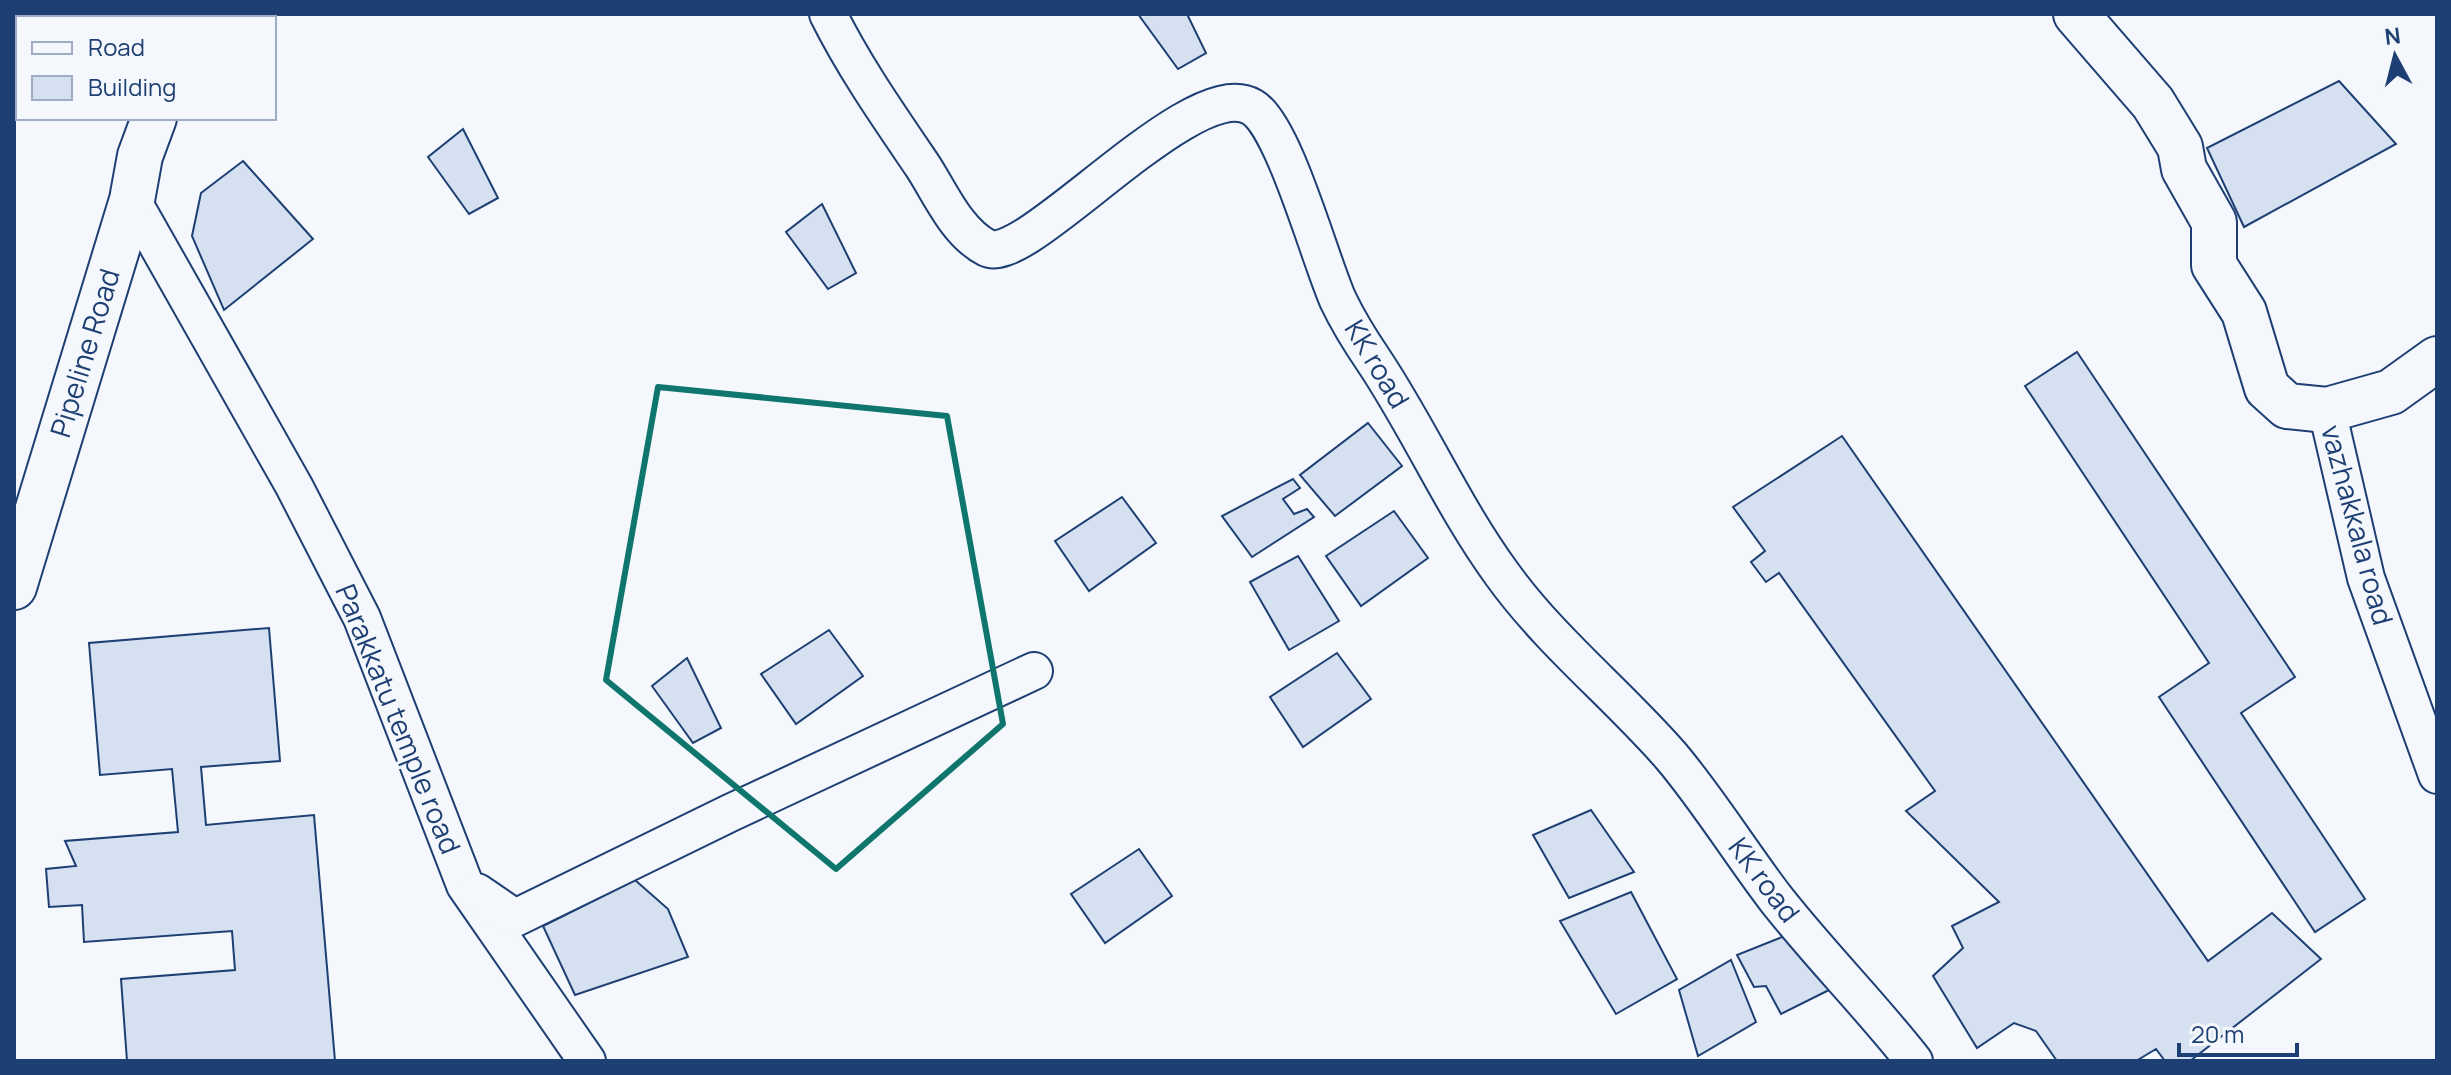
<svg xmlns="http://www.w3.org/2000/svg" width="2451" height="1075" viewBox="0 0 2451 1075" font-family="Manrope,sans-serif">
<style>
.building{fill:#d5e0f0;stroke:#1d3f73;stroke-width:2}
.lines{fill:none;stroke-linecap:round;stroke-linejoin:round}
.minor-casing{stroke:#1d3f73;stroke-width:40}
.tertiary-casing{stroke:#1d3f73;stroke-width:48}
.minor{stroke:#f4f7fb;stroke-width:36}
.tertiary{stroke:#f4f7fb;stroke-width:44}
.marked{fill:none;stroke:#0f766e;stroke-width:6;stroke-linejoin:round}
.labels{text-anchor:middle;stroke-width:6;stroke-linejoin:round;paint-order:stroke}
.street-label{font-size:28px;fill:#1d3f73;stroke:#f4f7fb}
</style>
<rect width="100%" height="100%" fill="#f4f7fb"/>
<g class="building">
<path d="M 115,14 L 165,14 L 164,18 L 117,18 Z"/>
<path d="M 1138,14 L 1187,14 L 1206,53 L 1178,69 Z"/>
<path d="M 2339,81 L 2396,144 L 2244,227 L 2207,148 Z"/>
<path d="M 463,129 L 498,198 L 469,214 L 428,157 Z"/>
<path d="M 243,161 L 313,239 L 224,310 L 192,236 L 201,193 Z"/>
<path d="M 822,204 L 856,273 L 828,289 L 786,232 Z"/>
<path d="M 2077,352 L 2295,677 L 2241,713 L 2365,899 L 2315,932 L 2159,697 L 2209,663 L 2025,386 Z"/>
<path d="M 1368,423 L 1402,466 L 1335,516 L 1300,475 Z"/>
<path d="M 1842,436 L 2208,961 L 2272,913 L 2321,959 L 2190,1061 L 2165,1061 L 2156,1049 L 2136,1061 L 2057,1061 L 2036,1031 L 2014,1023 L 1977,1048 L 1933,976 L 1963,948 L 1952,926 L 1999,902 L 1906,811 L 1935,791 L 1779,573 L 1766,582 L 1751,562 L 1765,551 L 1733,507 Z"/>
<path d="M 1293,479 L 1300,488 L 1283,499 L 1294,514 L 1307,509 L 1314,517 L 1252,557 L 1222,516 Z"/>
<path d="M 1122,497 L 1156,543 L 1089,591 L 1055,541 Z"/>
<path d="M 1394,511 L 1428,558 L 1361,606 L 1326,556 Z"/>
<path d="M 1298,556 L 1339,621 L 1289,650 L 1250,582 Z"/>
<path d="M 269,628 L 280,761 L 201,767 L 206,825 L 314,815 L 335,1061 L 127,1061 L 121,979 L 235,970 L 232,931 L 84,942 L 82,905 L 49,907 L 46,869 L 76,866 L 65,841 L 178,832 L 172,769 L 100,775 L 89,643 Z"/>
<path d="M 829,630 L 863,676 L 796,724 L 761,674 Z"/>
<path d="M 1337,653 L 1371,699 L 1303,747 L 1270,697 Z"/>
<path d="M 687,658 L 721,728 L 693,743 L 652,686 Z"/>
<path d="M 1591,810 L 1634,872 L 1569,898 L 1533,835 Z"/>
<path d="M 1139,849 L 1172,896 L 1105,943 L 1071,894 Z"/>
<path d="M 635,880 L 668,909 L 688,957 L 575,995 L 543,926 Z"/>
<path d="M 1631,892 L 1677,979 L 1616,1014 L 1560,921 Z"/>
<path d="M 1792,933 L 1829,990 L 1781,1014 L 1766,986 L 1754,987 L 1737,955 Z"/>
<path d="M 1731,960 L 1756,1022 L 1698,1056 L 1679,990 Z"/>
</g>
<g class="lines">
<defs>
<g id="minor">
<path d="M 828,14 C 855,68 888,115 922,165 C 940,192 956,232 987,248 C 1026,268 1192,72 1252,107 C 1284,125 1320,260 1338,300 C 1348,321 1361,342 1374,361 C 1420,430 1453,507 1502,574 C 1551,642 1616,693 1671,756 C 1709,801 1740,852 1776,899 C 1820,955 1870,1005 1914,1061"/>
<path d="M 132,200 L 294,486 L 362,618 L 465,885 L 587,1061"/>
<path d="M 2327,410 L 2366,578 L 2437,775"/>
<path d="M 477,892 L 515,918 L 730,813 L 1034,671"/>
</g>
<g id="tertiary">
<path d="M 78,14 L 80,18"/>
<path d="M 2076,14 L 2153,103 L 2180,147 L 2184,169 L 2214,222 L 2214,265 L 2244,312 L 2267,388 L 2287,406 L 2327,410 L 2391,392 L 2437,359"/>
<path d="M 193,18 L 194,14"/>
<path d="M 14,587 L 132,200 L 140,156 L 154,118"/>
</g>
</defs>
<use href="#minor" class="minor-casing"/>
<use href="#tertiary" class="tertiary-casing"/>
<use href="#minor" class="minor"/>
<use href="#tertiary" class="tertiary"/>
</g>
<path class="marked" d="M 658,387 L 947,416 L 1003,724 L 836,869 L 606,680 Z"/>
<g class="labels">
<g class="street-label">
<text transform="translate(85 353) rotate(-73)" y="10">Pipeline Road</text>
<text transform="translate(1377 364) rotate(59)" y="10">KK road</text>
<text transform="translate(2357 525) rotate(75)" y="10">vazhakkala road</text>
<text transform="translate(398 719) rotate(68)" y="10">Parakkatu temple road</text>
<text transform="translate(1764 880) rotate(53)" y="10">KK road</text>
</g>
</g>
<rect width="2451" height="1075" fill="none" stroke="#1d3f73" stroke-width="32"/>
<rect x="16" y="16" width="260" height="104" fill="#f4f7fb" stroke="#9eadc5" stroke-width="2"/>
<rect x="32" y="42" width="40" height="12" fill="#f4f7fb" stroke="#9eadc5" stroke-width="2"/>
<text x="88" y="56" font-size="24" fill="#1d3f73">Road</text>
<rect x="32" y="76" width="40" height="24" fill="#d5e0f0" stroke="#9eadc5" stroke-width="2"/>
<text x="88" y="96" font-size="24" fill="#1d3f73">Building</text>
<g transform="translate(2395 56) rotate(353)" stroke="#f4f7fb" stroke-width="6" paint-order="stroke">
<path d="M0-6L14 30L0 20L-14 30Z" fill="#1d3f73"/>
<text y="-12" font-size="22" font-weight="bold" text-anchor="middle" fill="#1d3f73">N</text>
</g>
<path d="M2179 1043v12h118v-12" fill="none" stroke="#1d3f73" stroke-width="4"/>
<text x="2191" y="1043" font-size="24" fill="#1d3f73" stroke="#f4f7fb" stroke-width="6" paint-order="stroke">20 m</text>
</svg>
